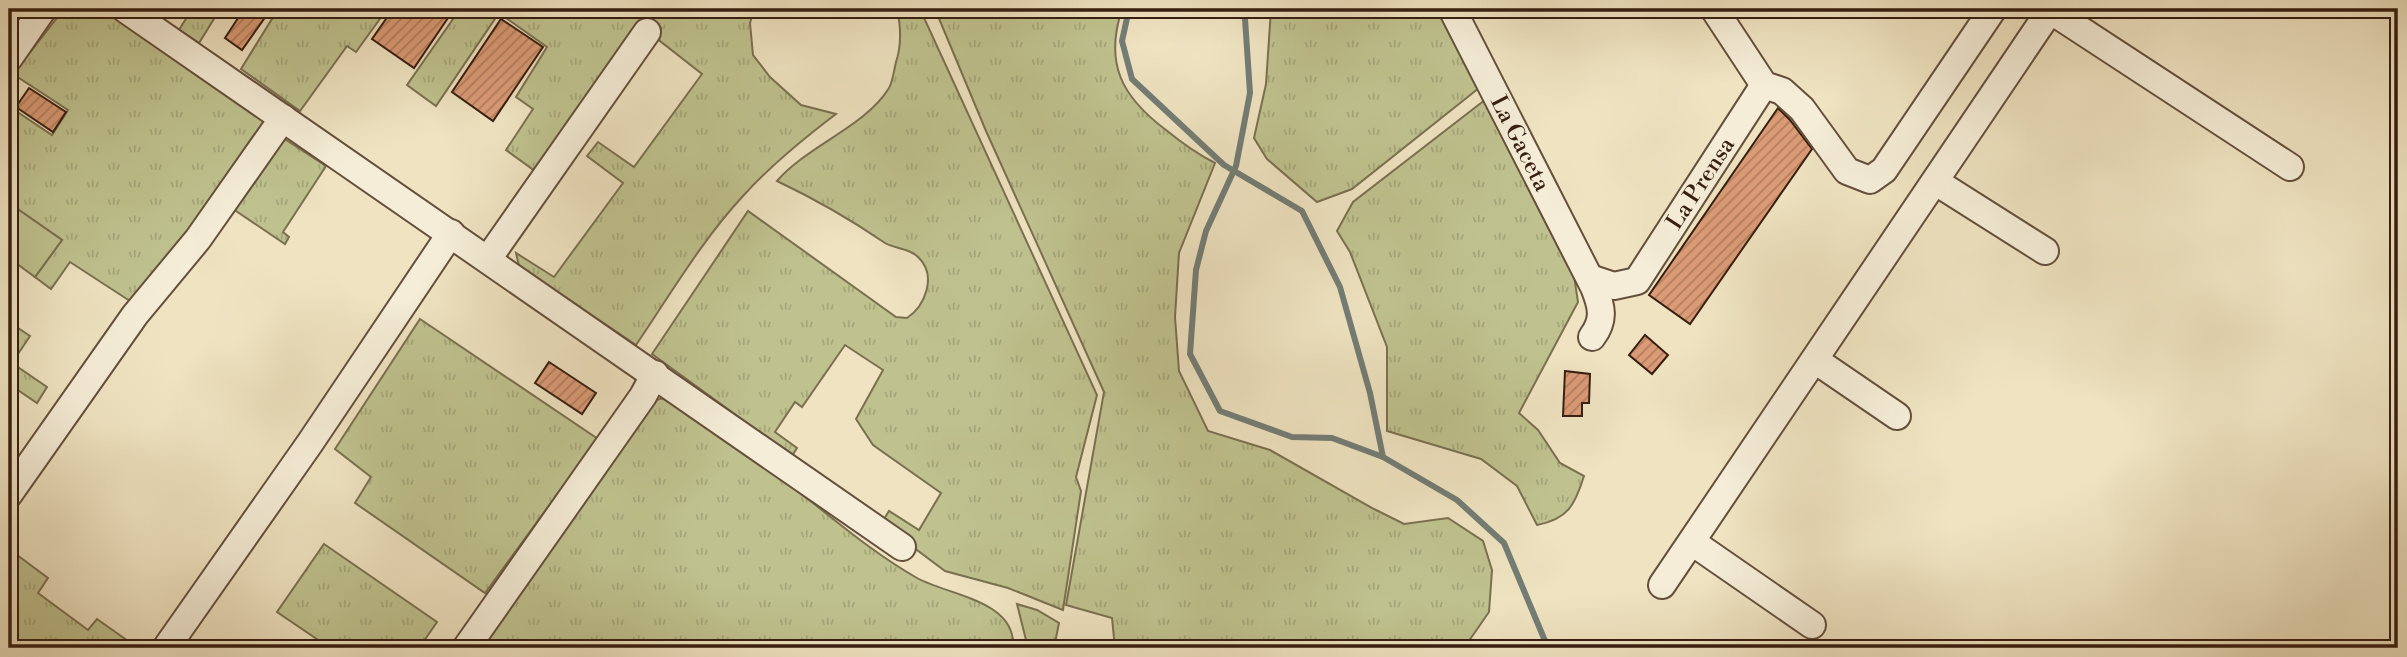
<svg xmlns="http://www.w3.org/2000/svg" width="2407" height="657" viewBox="0 0 2407 657" font-family="'Libre Bodoni',serif">
<style>
.grass{fill:url(#grass-tufts);stroke:#7a7050;stroke-width:2}
.green{fill:#bfc28f;stroke:#7a7050;stroke-width:2}
.lines{fill:none;stroke-linecap:round;stroke-linejoin:round}
.stream{stroke:#737d75;stroke-width:6}
.building{fill:url(#building-hatch);stroke:#361e10;stroke-width:2}
.minor-casing{stroke:#644f3c;stroke-width:30}
.minor{stroke:#f5edd7;stroke-width:26}
.labels{text-anchor:middle;stroke-width:6;stroke-linejoin:round;paint-order:stroke}
.street-label{font-size:23px;fill:#361e10;stroke:#f5edd7}
</style>
<defs>
<pattern id="grass-tufts" width="24" height="20" patternUnits="userSpaceOnUse" patternTransform="scale(1.75)"><rect width="24" height="20" fill="#bfc28f"/><path d="M3 7l-1-3M5 7V3M7 7l1-3M15 17l-1-3M17 17v-4M19 17l1-3" fill="none" stroke="#a5a67a"/></pattern>
<pattern id="building-hatch" width="6" height="6" patternUnits="userSpaceOnUse" patternTransform="scale(1.75)"><rect width="6" height="6" fill="#db9b76"/><path d="M-1 1l2-2M0 6l6-6M5 7l2-2" fill="none" stroke="#b27e5f"/></pattern>
</defs>
<rect width="100%" height="100%" fill="#efe3c1"/>
<filter id="stains"><feTurbulence type="fractalNoise" baseFrequency=".00286" numOctaves="4"/><feColorMatrix values="0 0 0 0 .2 0 0 0 0 .09 0 0 0 0 .02 0 0 0 .5 -.17"/></filter>
<radialGradient id="worn" r=".72"><stop offset=".6" stop-color="#630" stop-opacity="0"/><stop offset="1" stop-color="#630" stop-opacity=".3"/></radialGradient>
<g class="grass">
<path d="M 64,9 L 108,9 L 123,16 L 268,123 L 267,133 L 133,303 L 70,262 L 51,289 L 35,277 L 62,240 L 9,203 L 9,110 L 10,107 L 52,135 L 68,110 L 13,74 Z"/>
<path d="M 192,9 L 220,9 L 199,43 L 179,30 Z"/>
<path d="M 268,9 L 387,9 L 356,52 L 347,46 L 300,111 L 241,69 L 275,14 Z"/>
<path d="M 460,9 L 754,9 L 750,23 L 753,55 L 770,77 L 801,105 L 836,114 C 803,139 771,165 743,196 C 702,240 670,295 636,345 L 519,266 L 516,253 L 554,277 L 623,183 L 587,156 L 598,142 L 634,167 L 702,74 L 660,41 L 657,35 L 661,28 L 645,16 L 535,171 L 506,150 L 533,109 L 516,97 L 547,47 L 499,13 L 436,106 L 407,85 Z"/>
<path d="M 897,9 L 920,9 L 1097,395 L 1076,477 L 1081,491 L 1063,610 L 1008,588 L 945,571 L 905,541 L 884,519 L 889,511 L 919,530 L 941,493 L 873,445 L 856,419 L 883,370 L 845,345 L 802,407 L 795,402 L 775,432 L 797,448 L 792,456 L 652,354 L 748,211 L 896,317 L 907,318 C 925,306 937,276 919,258 C 910,248 895,249 885,243 C 850,219 815,199 777,181 C 807,146 866,126 889,88 C 893,81 894,70 896,62 C 902,44 901,27 897,9 Z"/>
<path d="M 935,9 L 1122,9 C 1104,64 1122,97 1166,130 C 1182,143 1197,154 1215,163 L 1179,253 L 1175,317 L 1179,371 L 1208,431 L 1270,450 L 1374,509 L 1404,524 L 1448,518 L 1483,541 L 1492,570 L 1489,612 L 1464,648 L 1115,648 L 1112,618 L 1066,605 L 1104,392 L 986,131 Z"/>
<path d="M 1271,9 L 1444,9 L 1484,84 L 1352,189 L 1317,202 L 1267,159 L 1254,138 L 1266,84 Z"/>
<path d="M 1490,96 L 1573,269 L 1578,302 L 1519,413 L 1538,430 L 1560,463 L 1584,476 C 1575,505 1568,519 1537,525 L 1517,486 L 1481,459 L 1387,431 L 1387,347 L 1350,252 L 1337,231 L 1353,202 Z"/>
<path d="M 280,136 L 326,166 L 283,232 L 289,237 L 285,244 L 233,209 Z"/>
<path d="M 420,319 L 598,439 L 485,593 L 355,503 L 371,477 L 335,449 Z"/>
<path d="M 9,322 L 30,336 L 12,363 L 47,387 L 37,403 L 9,384 Z"/>
<path d="M 667,397 L 690,408 C 731,440 772,472 813,503 C 847,530 880,557 917,578 C 947,595 1017,600 1013,648 L 480,648 L 653,401 Z"/>
<path d="M 324,544 L 437,622 L 419,648 L 330,648 L 277,612 Z"/>
<path d="M 9,549 L 48,578 L 38,593 L 88,630 L 97,619 L 138,648 L 9,648 Z"/>
<path d="M 1017,604 L 1037,610 L 1059,623 L 1054,648 L 1028,648 Z"/>
</g>
<path class="green" d="M 9,203 L 62,240 L 35,277 L 9,258 Z"/>
<g class="lines">
<g class="stream">
<path d="M 1129,9 L 1122,41 L 1132,79 L 1224,165 L 1302,211 L 1340,287 L 1370,393 L 1383,457 L 1457,500 L 1504,543 L 1548,648"/>
<path d="M 1240,9 L 1245,19 L 1250,93 L 1236,166 L 1206,231 L 1196,270 L 1190,354 L 1220,411 L 1292,437 L 1332,438 L 1383,457"/>
</g>
</g>
<g class="building">
<path d="M 244,9 L 271,9 L 242,50 L 225,38 Z"/>
<path d="M 393,9 L 454,9 L 414,68 L 372,39 Z"/>
<path d="M 501,19 L 543,47 L 493,121 L 452,92 Z"/>
<path d="M 29,88 L 66,112 L 53,132 L 16,107 Z"/>
<path d="M 1778,108 L 1790,120 L 1812,149 L 1690,324 L 1649,295 Z"/>
<path d="M 1645,335 L 1668,355 L 1652,374 L 1629,355 Z"/>
<path d="M 549,362 L 596,393 L 582,414 L 535,383 Z"/>
<path d="M 1565,371 L 1590,374 L 1589,403 L 1582,403 L 1582,416 L 1563,416 Z"/>
</g>
<g class="lines">
<defs>
<g id="minor">
<path d="M 125,9 L 902,547"/>
<path d="M 1452,9 L 1594,287 C 1602,307 1605,320 1592,337"/>
<path d="M 1714,9 L 1764,85 L 1782,91 L 1802,109 L 1847,171 L 1870,180 L 1884,170 L 1993,9"/>
<path d="M 2050,10 L 2290,167"/>
<path d="M 9,58 L 43,9"/>
<path d="M 1936,182 L 2045,251"/>
<path d="M 488,259 L 647,32"/>
<path d="M 1590,278 L 1614,286 L 1637,281 L 1764,85"/>
<path d="M 1815,360 L 1897,416"/>
<path d="M 9,494 L 135,315 L 198,239 L 283,118"/>
<path d="M 1692,542 L 1812,625"/>
<path d="M 1662,585 L 2051,9"/>
<path d="M 166,648 L 310,443 L 451,233"/>
<path d="M 466,648 L 643,396 L 655,374"/>
</g>
</defs>
<use href="#minor" class="minor-casing"/>
<use href="#minor" class="minor"/>
</g>
<g class="labels">
<g class="street-label">
<text transform="translate(1521 143) rotate(63)" y="8">La Gaceta</text>
<text transform="translate(1700 183) rotate(-57)" y="8">La Prensa</text>
</g>
</g>
<rect width="2407" height="657" fill="none" stroke="#efe3c1" stroke-width="35"/>
<rect x="10" y="10" width="2386" height="636" fill="none" stroke="#361e10" stroke-width="3.5"/>
<rect x="18" y="18" width="2372" height="622" fill="none" stroke="#361e10" stroke-width="2"/>
<rect width="100%" height="100%" filter="url(#stains)"/>
<rect width="100%" height="100%" fill="url(#worn)"/>
</svg>
